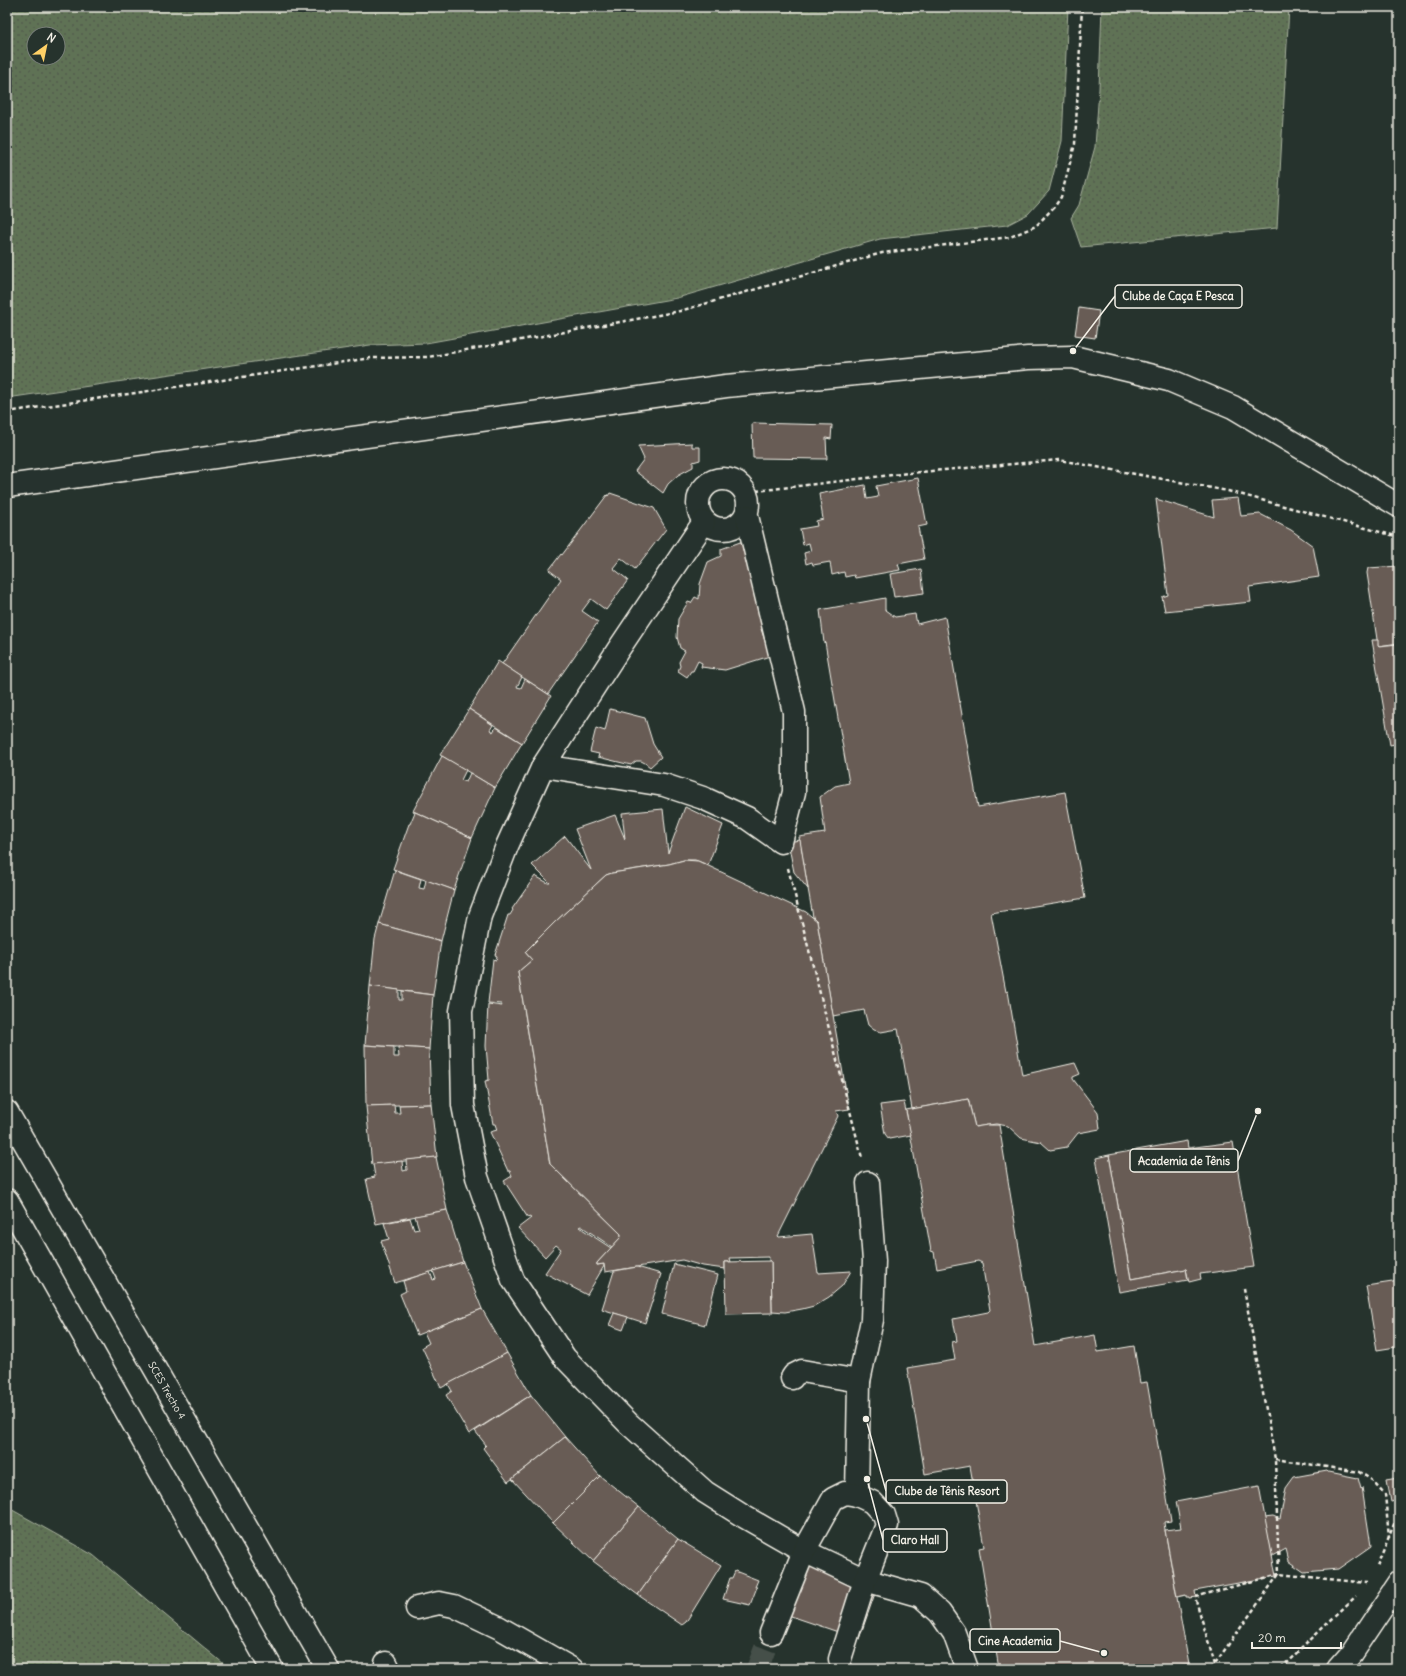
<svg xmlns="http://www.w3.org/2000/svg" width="1406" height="1676" viewBox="0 0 1406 1676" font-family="Delius,sans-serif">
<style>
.grass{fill:url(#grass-dots);stroke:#a9b29e;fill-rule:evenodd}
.building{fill:#675b55;stroke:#f4f1e8}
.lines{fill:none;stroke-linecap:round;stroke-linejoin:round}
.minor-tunnel{stroke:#455049;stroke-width:22;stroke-dasharray:22 11;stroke-linecap:butt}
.minor-casing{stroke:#f4f1e8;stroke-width:25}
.path{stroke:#f4f1e8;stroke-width:2.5;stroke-dasharray:4 3;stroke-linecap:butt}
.minor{stroke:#26332d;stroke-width:22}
.labels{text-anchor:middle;stroke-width:3;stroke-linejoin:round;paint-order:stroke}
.street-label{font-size:10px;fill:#f4f1e8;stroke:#26332d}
.leader{fill:none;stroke:#f4f1e8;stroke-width:1.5}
.callout-dot{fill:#f4f1e8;stroke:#26332d;stroke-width:1.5}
.callout{fill:#26332d;stroke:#f4f1e8;stroke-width:1.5}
.callout-label{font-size:11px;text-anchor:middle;font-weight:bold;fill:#f4f1e8}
</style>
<defs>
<pattern id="grass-dots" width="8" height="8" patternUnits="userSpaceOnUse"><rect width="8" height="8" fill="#5e7255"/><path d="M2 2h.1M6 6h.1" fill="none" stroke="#525b4d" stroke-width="1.8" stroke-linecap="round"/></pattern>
</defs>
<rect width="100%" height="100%" fill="#26332d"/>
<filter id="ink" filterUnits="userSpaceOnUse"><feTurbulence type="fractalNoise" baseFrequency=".025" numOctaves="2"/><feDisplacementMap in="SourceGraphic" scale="8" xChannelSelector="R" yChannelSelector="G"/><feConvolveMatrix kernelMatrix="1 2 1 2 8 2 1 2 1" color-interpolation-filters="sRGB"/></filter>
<g filter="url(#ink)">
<g class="grass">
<path d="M 7,7 L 1068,7 L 1062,141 L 1049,191 L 1028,214 L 1007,225 L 880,239 L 677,298 L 426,343 L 370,345 L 7,398 ZM 34,34 L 58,34 L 58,58 L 34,58 Z"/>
<path d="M 1102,7 L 1289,7 L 1277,228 L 1081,247 L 1071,218 L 1079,205 L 1095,147 L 1099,89 Z"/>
<path d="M 7,1507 L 93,1555 L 230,1669 L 7,1669 Z"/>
</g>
<g class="building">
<path d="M 1079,308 L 1099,311 L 1095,338 L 1075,335 Z"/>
<path d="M 752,423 L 832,425 L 831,439 L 826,438 L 827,459 L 753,458 Z"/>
<path d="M 692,443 L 692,447 L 700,447 L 700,460 L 693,462 L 693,467 L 678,475 L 668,484 L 663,493 L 635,471 L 644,459 L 638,446 Z"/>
<path d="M 918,478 L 927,525 L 918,527 L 924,559 L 898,564 L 900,570 L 855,578 L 854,575 L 845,577 L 844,572 L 832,575 L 830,562 L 813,565 L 812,562 L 806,564 L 804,553 L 811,551 L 809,543 L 803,545 L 800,529 L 817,526 L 816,521 L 823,519 L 819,494 L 865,485 L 867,499 L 878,497 L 876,486 Z"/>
<path d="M 610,493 L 654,508 L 666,529 L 635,569 L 621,558 L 613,568 L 628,580 L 606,610 L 591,599 L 582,611 L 598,622 L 548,694 L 502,664 L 561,579 L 549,570 L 561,554 L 562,555 L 607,495 L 608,496 Z"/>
<path d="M 1238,498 L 1241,516 L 1260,514 L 1291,530 L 1313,546 L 1319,577 L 1249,587 L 1251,602 L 1165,611 L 1162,597 L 1168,595 L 1156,499 L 1214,517 L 1212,500 Z"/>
<path d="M 743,541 L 766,630 L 761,629 L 770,656 L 725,670 L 701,667 L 702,663 L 698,661 L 693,671 L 691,671 L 687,677 L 678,671 L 680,666 L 679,662 L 685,651 L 680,648 L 677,637 L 678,619 L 688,602 L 691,603 L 695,597 L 699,599 L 700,584 L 708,562 L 721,556 L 721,549 Z"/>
<path d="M 1399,566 L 1399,643 L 1378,646 L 1367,573 L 1368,568 Z"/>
<path d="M 921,569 L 924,593 L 894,597 L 890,574 Z"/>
<path d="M 885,598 L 885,610 L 895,617 L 915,614 L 917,624 L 945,617 L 978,807 L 1065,792 L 1085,898 L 991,913 L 1006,992 L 1008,991 L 1022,1075 L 1075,1063 L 1080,1074 L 1073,1077 L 1073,1079 L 1098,1112 L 1100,1129 L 1078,1133 L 1067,1147 L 1050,1150 L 1041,1142 L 1021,1138 L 1008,1126 L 996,1124 L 975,1127 L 968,1099 L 912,1109 L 898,1029 L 881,1032 L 874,1030 L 868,1025 L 864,1010 L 833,1016 L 817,921 L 813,917 L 799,837 L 825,833 L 820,797 L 835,786 L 849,783 L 825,642 L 824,643 L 820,610 Z"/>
<path d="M 1372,640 L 1378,640 L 1378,646 L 1398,644 L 1399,743 L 1390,745 Z"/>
<path d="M 498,661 L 522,677 L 517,687 L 521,688 L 525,679 L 551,696 L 522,743 L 469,709 Z"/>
<path d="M 469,709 L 493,725 L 490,730 L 493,732 L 496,727 L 522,743 L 495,788 L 440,755 Z"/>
<path d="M 610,709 L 645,718 L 653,744 L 661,757 L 650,767 L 645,763 L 641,761 L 636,761 L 631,765 L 598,757 L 599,754 L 590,752 L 596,728 L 605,731 Z"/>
<path d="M 442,756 L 466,770 L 461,780 L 466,782 L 470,773 L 495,788 L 472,838 L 413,811 Z"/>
<path d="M 685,807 L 723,825 L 708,865 L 695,860 L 684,860 L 669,864 L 612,873 L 606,875 L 555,922 L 525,952 L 532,960 L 518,972 L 550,1164 L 621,1234 L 621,1237 L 612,1247 L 581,1226 L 579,1227 L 611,1248 L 597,1263 L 597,1265 L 604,1264 L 604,1266 L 587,1295 L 545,1273 L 561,1249 L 556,1245 L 545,1257 L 518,1228 L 531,1218 L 529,1217 L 528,1218 L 504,1181 L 512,1176 L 510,1171 L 508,1171 L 490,1132 L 497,1130 L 495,1124 L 493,1124 L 485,1081 L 489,1080 L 486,1046 L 488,1004 L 502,1006 L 501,1004 L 488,1003 L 493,959 L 496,960 L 497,956 L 495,955 L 508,915 L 510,915 L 513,910 L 512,909 L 535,876 L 548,883 L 550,883 L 532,865 L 565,836 L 591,870 L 575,829 L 615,815 L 625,839 L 622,813 L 663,809 L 668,853 Z"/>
<path d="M 415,812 L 472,838 L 454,890 L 393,869 L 409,824 L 410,824 Z"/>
<path d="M 800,840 L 808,889 L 794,872 L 788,842 Z"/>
<path d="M 684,860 L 698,861 L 806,912 L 817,921 L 849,1109 L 836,1111 L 838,1116 L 778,1236 L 779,1237 L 812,1234 L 818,1273 L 851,1271 L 842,1286 L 829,1297 L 814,1306 L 802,1309 L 785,1312 L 772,1311 L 771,1261 L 769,1261 L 769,1257 L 730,1258 L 731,1262 L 725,1262 L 725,1269 L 703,1266 L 682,1260 L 605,1272 L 604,1264 L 597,1265 L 597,1263 L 621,1237 L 621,1234 L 550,1164 L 518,972 L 532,960 L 525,952 L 555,922 L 606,875 L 612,873 L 669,864 Z"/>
<path d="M 395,870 L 421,879 L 419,888 L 424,889 L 426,880 L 454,890 L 441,941 L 379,924 Z"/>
<path d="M 379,924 L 441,941 L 433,995 L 370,986 L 375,939 Z"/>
<path d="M 370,986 L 399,990 L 399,1000 L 402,1000 L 402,991 L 433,995 L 429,1049 L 365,1045 Z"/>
<path d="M 365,1045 L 394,1047 L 394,1057 L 399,1057 L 398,1047 L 429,1049 L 431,1104 L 366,1106 Z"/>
<path d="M 968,1099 L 975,1127 L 987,1125 L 999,1125 L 1035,1346 L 1095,1335 L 1098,1352 L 1134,1346 L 1140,1383 L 1147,1382 L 1171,1521 L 1164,1522 L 1165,1530 L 1189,1665 L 1166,1669 L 999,1669 L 979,1548 L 984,1547 L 970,1466 L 925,1474 L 907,1368 L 955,1360 L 952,1342 L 957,1341 L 953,1319 L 988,1312 L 990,1310 L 982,1263 L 978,1261 L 937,1269 L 934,1252 L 931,1251 L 906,1110 Z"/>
<path d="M 904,1102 L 911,1135 L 889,1139 L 885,1134 L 880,1105 Z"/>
<path d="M 431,1104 L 437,1157 L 372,1165 L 366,1106 L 394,1105 L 395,1113 L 400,1113 L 399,1105 Z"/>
<path d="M 1187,1141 L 1188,1148 L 1233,1142 L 1254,1267 L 1200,1274 L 1201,1279 L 1189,1282 L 1186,1269 L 1131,1279 L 1109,1155 Z"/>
<path d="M 1109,1155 L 1131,1279 L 1186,1269 L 1188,1280 L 1119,1292 L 1096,1158 Z"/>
<path d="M 436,1157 L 447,1210 L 376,1224 L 366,1179 L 375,1177 L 373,1164 L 402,1161 L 403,1171 L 407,1170 L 406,1160 Z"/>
<path d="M 447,1210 L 463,1262 L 395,1283 L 381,1241 L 389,1239 L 384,1223 L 410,1218 L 414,1230 L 419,1229 L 415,1216 Z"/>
<path d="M 771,1261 L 772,1313 L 726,1314 L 725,1262 Z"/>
<path d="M 463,1262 L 482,1309 L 417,1335 L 400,1294 L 406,1291 L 403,1281 L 430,1272 L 433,1280 L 436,1279 L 433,1271 Z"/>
<path d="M 674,1264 L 718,1275 L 705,1325 L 662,1314 Z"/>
<path d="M 637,1267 L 661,1274 L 645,1323 L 602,1309 L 614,1271 Z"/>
<path d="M 1399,1281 L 1399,1355 L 1398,1356 L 1396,1353 L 1398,1351 L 1395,1348 L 1396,1347 L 1377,1350 L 1366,1286 Z"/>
<path d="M 482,1309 L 507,1353 L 441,1388 L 422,1347 L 429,1343 L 424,1332 Z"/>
<path d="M 614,1313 L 628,1317 L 623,1330 L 609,1325 Z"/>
<path d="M 507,1353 L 531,1395 L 469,1434 L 446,1395 L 452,1391 L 448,1384 Z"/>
<path d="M 531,1395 L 565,1437 L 508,1482 L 483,1448 L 486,1445 L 475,1431 Z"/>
<path d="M 565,1437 L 600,1476 L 553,1523 L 512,1479 Z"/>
<path d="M 1327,1471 L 1328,1472 L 1358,1478 L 1361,1489 L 1362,1488 L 1371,1546 L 1338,1569 L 1304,1572 L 1288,1561 L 1285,1549 L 1272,1556 L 1264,1517 L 1273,1516 L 1280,1519 L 1286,1488 L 1294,1477 Z"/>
<path d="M 600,1476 L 639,1507 L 593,1561 L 553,1523 Z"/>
<path d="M 1399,1478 L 1399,1500 L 1391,1502 L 1387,1480 Z"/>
<path d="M 1259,1486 L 1276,1576 L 1195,1591 L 1196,1597 L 1189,1598 L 1189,1597 L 1186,1597 L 1186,1595 L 1177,1597 L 1165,1530 L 1181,1528 L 1176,1502 Z"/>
<path d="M 639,1507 L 678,1539 L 638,1595 L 593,1561 Z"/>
<path d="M 678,1539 L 721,1565 L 686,1622 L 682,1625 L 638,1595 Z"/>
<path d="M 808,1558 L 879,1582 L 859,1639 L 788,1615 Z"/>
<path d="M 735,1571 L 758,1580 L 755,1587 L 757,1587 L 750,1605 L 723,1599 L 730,1578 L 732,1578 Z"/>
</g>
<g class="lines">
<path class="minor-tunnel" d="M 757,1669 L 771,1633"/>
<defs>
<g id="minor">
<circle cx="723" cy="504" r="25"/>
<path d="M 7,486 L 726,386 L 1028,358 L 1073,357 L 1169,380 L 1233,407 L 1399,506"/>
<path d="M 704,522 L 618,650 L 543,766 L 507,846 L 480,916 L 461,1011 L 463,1105 L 477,1177 L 513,1280 L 565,1358 L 628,1423 L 705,1492 L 743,1516 L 804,1551 L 865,1580 L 921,1596 L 940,1613 L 954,1633 L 967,1669"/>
<path d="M 543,766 L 664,785 L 703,798 L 747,818 L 781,842 L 794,792 L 794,712 L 747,516"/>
<path id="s1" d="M 7,1112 L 328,1669"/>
<path d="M 7,1200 L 272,1669"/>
<path d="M 792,1378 L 794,1375 L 802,1371 L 859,1381"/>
<path d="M 857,1495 L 859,1381 L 872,1320 L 874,1261 L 868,1183"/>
<path d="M 417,1608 L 439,1603 L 454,1606 L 500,1628 L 572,1669"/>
<path d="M 771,1633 L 804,1551 L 833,1499 L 845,1493 L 857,1495 L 872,1502 L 884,1515 L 887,1525 L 865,1580 L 840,1659"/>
<path d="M 386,1663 L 389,1669"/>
<path d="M 1338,1669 L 1352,1653 L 1399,1583"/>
</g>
</defs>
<use href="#minor" class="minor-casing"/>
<g class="path">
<path d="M 7,412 L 371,358 L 428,357 L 680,311 L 882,253 L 1010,237 L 1036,226 L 1055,206 L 1061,197 L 1075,144 L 1082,7"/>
<path d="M 756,491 L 909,473 L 1059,460 L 1228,491 L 1399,537"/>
<path d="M 788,868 L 862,1158"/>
<path d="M 1275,1459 L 1359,1472 L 1372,1480 L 1385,1494 L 1389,1538"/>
<path d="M 1377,1566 L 1399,1512"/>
<path d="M 1215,1664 L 1195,1597 L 1279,1574 L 1275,1459 L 1244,1289"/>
<path d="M 1211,1669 L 1279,1574 L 1367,1583"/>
<path d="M 1280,1669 L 1356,1596"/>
</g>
<use href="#minor" class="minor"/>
</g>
</g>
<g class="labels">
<g class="street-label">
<text dy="4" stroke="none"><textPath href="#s1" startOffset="321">SCES Trecho 4</textPath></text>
</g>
</g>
<path class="leader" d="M1073 351L1115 296M1258 1111L1238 1161M866 1419L886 1491M867 1479L883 1540M1104 1653L1060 1641"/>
<g class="callout-dot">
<circle cx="1073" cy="351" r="4"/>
<circle cx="1258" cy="1111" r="4"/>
<circle cx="866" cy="1419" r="4"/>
<circle cx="867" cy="1479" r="4"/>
<circle cx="1104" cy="1653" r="4"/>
</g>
<g class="callout">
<rect x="1115" y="285" width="127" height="23" rx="4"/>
<rect x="1130" y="1149" width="108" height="23" rx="4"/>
<rect x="886" y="1480" width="121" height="23" rx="4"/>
<rect x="883" y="1529" width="64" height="23" rx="4"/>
<rect x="970" y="1629" width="90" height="23" rx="4"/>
</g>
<g class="callout-label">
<text x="1178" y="300">Clube de Caça E Pesca</text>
<text x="1184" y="1165">Academia de Tênis</text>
<text x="947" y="1495">Clube de Tênis Resort</text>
<text x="915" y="1544">Claro Hall</text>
<text x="1015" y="1645">Cine Academia</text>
</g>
<rect width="1406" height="1676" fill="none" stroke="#26332d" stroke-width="24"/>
<rect x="12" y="12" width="1382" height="1652" fill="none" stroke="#f4f1e8" stroke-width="1.5" filter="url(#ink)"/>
<g transform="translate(46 46) rotate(33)"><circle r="19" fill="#26332d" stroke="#787f78"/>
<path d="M0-3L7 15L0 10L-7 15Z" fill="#ffd166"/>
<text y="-6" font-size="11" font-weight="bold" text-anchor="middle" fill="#f4f1e8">N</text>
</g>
<path d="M1252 1642v6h89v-6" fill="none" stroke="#f4f1e8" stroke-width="2"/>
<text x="1258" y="1642" font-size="12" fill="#f4f1e8" stroke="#26332d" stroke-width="3" paint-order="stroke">20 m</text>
</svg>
